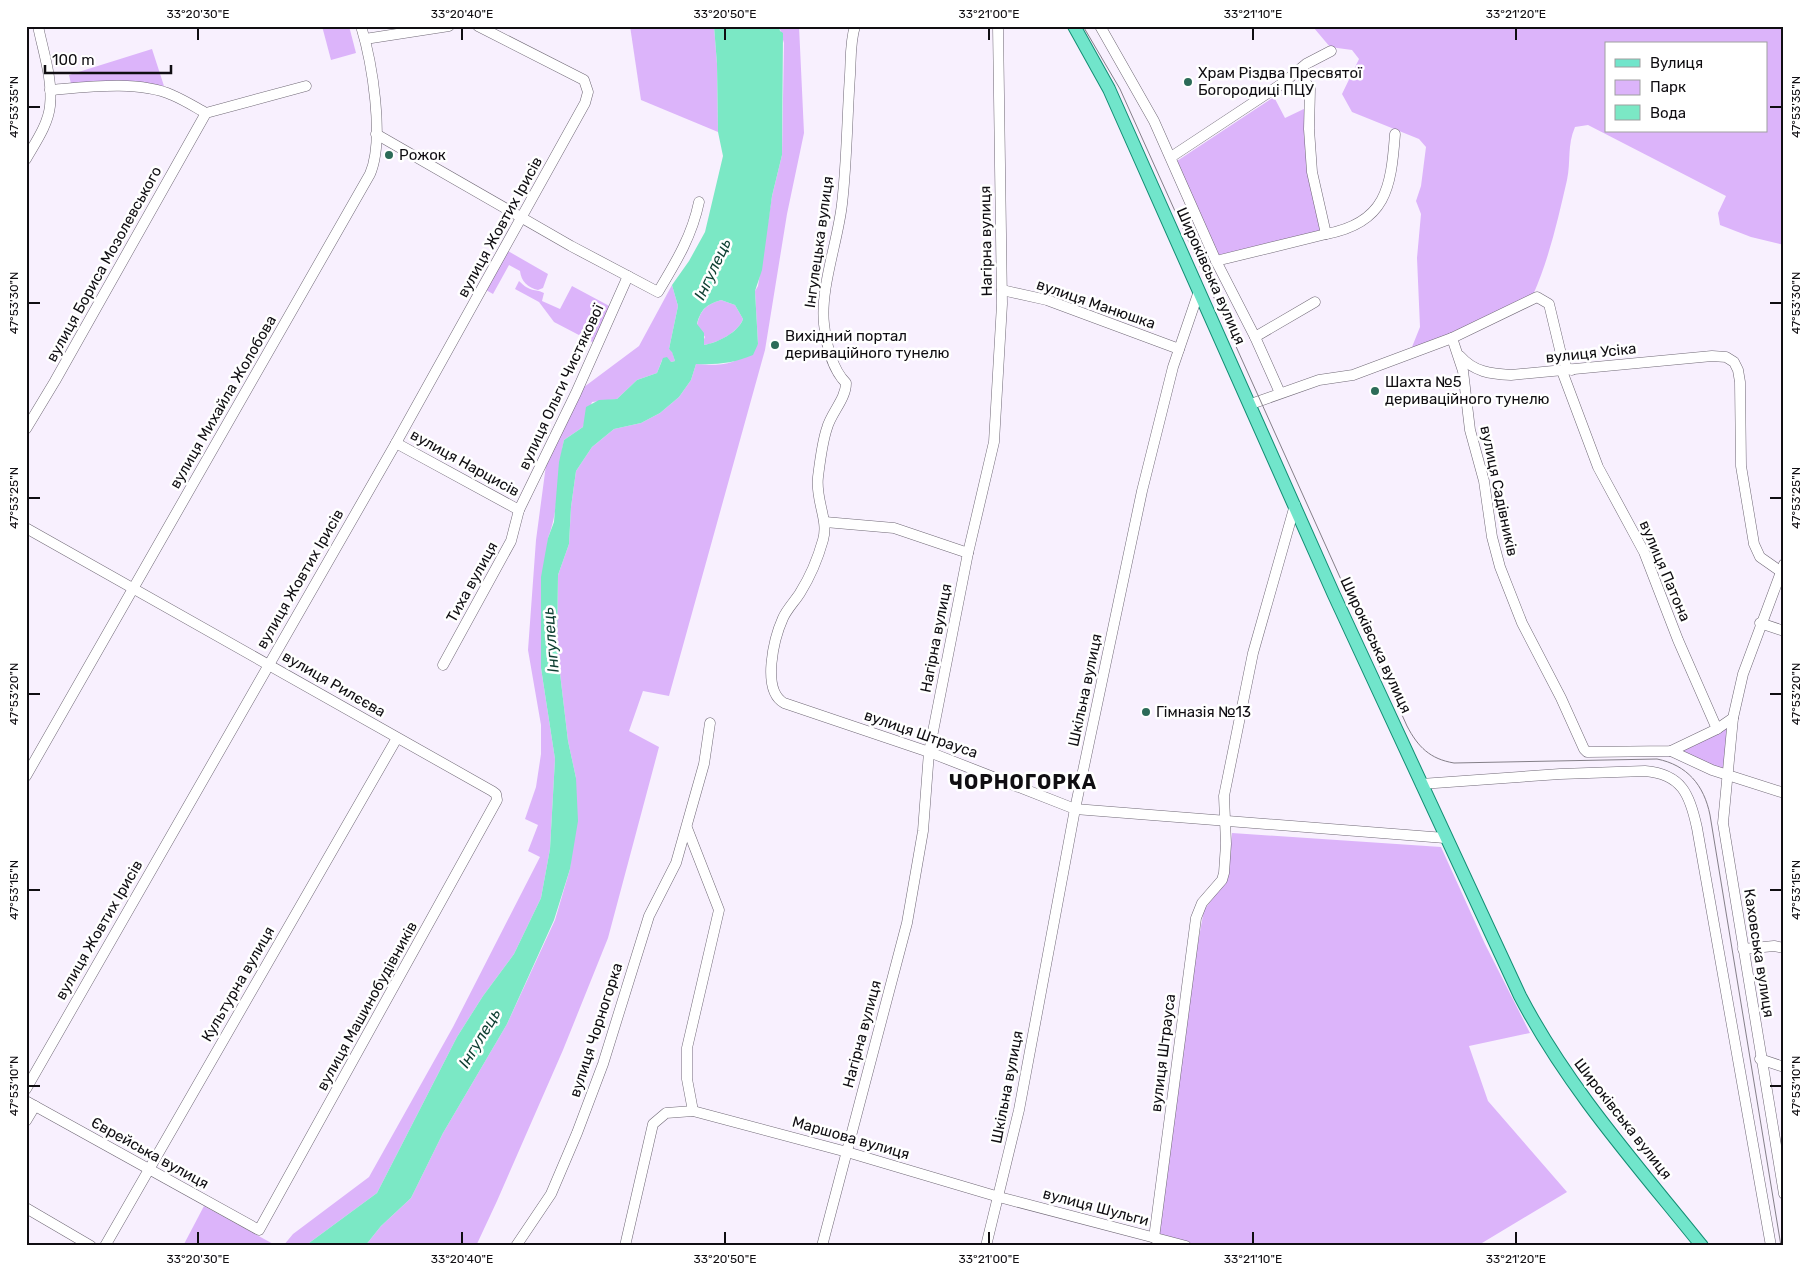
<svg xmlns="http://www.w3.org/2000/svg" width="1810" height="1272" viewBox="0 0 1810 1272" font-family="Rubik,sans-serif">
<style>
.green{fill:#dcb4fa;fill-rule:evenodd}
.water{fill:#7be8c5;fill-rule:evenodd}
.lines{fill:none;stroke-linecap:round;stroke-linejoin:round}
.minor-casing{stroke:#706976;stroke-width:11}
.major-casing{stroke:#128e74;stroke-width:14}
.minor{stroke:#fff;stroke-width:10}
.major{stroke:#71e5cb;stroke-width:12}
.tram{stroke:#847f88;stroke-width:1}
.ticks{fill:none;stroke:#100e12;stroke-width:2}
.poi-dot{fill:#2c6b58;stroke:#fff;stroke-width:2}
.labels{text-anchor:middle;stroke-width:5;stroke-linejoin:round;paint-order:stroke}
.poi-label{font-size:15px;fill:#100e12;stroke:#fff;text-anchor:start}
.street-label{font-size:15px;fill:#100e12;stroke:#fff}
.water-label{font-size:16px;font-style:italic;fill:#0e3f32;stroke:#fff}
.district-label{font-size:20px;font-weight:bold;letter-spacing:1px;fill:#100e12;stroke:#fff}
.neatline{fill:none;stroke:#100e12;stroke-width:2}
.ticks-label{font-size:12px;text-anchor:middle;fill:#100e12}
</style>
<rect width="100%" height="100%" fill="#f8f0fe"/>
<g class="green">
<path d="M 322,26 L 349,26 L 356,53 L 331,60 Z"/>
<path d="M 630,26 L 714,26 L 717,64 L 718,132 L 641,100 Z"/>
<path d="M 779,26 L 799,26 L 804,133 L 787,214 L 765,350 L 669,696 L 643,691 L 629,731 L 659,747 L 608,938 L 563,1050 L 497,1201 L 476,1246 L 365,1246 L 381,1226 L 411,1198 L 443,1133 L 507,1024 L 555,920 L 570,869 L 576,778 L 568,741 L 557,648 L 558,575 L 569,544 L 571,507 L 576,471 L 592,447 L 614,429 L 641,423 L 660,413 L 679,397 L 691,380 L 696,364 C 726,366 736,365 758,344 L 755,291 L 758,286 L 772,196 L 782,155 L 784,43 Z"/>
<path d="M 1308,26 L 1784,26 L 1784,245 L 1751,237 L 1720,225 L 1718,213 L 1726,196 L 1588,125 L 1575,127 C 1567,145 1571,162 1567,180 C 1558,219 1549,259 1533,295 L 1410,352 L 1420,327 L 1417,258 L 1421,214 L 1416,201 L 1421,186 L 1426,147 L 1419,139 L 1352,112 L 1342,94 L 1359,59 L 1352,50 L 1330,47 L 1314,28 ZM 1606,44 L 1766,44 L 1766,131 L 1606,131 Z"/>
<path d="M 152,49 L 164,86 L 108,81 L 71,84 L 69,75 Z"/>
<path d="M 1274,97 L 1285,118 L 1308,107 L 1322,232 L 1217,257 L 1177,161 Z"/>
<path d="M 508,251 L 548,274 L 543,288 L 538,290 C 528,288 521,281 520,271 L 509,265 L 493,294 L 486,290 Z"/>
<path d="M 519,281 C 531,293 534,288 544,293 L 542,301 L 560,309 L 572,286 L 615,309 L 598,345 L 554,322 L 539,302 L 515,289 Z"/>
<path d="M 672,285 L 678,306 L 669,349 L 672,351 L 675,361 L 671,362 L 662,360 L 657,373 L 637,380 L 617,399 L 592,402 L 583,427 L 564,440 C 557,472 560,507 548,538 L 541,668 L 555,759 L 550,849 L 541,898 L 514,954 L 483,996 L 457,1037 L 377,1193 L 305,1246 L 283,1246 L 293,1234 L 369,1177 L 453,1027 L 540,857 L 528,851 L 538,825 L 525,819 L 536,787 L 541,754 L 541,725 L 528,650 L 536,540 L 546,465 L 580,390 L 639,346 Z"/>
<path d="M 721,300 L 735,305 L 743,319 C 738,333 717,343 704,345 L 703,341 L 705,337 L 697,325 C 701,309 706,305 721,300 Z"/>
<path d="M 1733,718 L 1728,775 L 1671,751 Z"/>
<path d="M 1232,833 L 1441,847 L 1485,944 L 1530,1033 L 1469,1046 L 1488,1101 L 1567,1192 L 1477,1246 L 1200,1246 L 1158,1236 L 1192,975 L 1204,910 L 1228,878 Z"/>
<path d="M 204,1206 L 277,1246 L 183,1246 Z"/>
</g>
<path class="water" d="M 714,26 L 779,26 L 780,31 L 783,33 L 782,155 L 772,196 L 762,270 L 755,291 L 758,344 L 753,355 C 734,363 717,365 696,364 L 691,380 L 679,397 L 660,413 L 641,423 L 614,429 L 592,447 L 576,471 L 571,507 L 569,544 L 558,575 L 557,648 L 568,741 L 576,778 L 578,821 L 570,869 L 554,920 L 507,1024 L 443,1133 L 411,1198 L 381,1226 L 365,1246 L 305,1246 L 377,1193 L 457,1037 L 483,996 L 514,954 L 541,898 L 550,849 L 555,759 L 541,668 L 541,577 L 548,538 L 554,522 L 559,462 L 564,440 L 583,427 L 586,407 L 599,400 L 617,399 L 637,380 L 657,373 L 663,358 L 667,357 L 671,362 L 675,361 L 672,352 L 669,349 L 678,306 L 672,285 L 689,261 L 705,232 L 723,156 L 718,132 L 717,64 ZM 721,300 L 735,305 L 743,319 C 739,332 717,343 704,345 L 704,333 L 697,324 C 701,309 706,305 721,300 Z"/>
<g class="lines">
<defs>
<g id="minor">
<path d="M 855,26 C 850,42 851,59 850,75 C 847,118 847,161 842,204 C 838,241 820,288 824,324 C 826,343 832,369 846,383 C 846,399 831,413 827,428 C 822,443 820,461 818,477 C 815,500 829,520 823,540 C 818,558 810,577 800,593 C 795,601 787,609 783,618 C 774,638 761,690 784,703 L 929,752 L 1075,809 L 1445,838"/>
<path d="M 1100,26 L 1154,121 L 1216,261 L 1255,337 L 1280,393"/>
<path d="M 365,39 L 449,26"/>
<path d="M 50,90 C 86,87 139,80 172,95 C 184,100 195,107 206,113 L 306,86"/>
<path d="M 376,134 L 571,246 L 658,292 C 676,262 692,236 699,202"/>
<path d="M 1171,157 L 1283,83 L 1306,64 L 1331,51"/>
<path d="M 26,159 C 35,143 48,125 50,106 C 53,80 43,51 38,26"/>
<path d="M 1326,234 C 1386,223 1391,188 1395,134"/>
<path d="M 1216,261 L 1326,234 L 1312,172 L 1309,129 L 1310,89 L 1299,71"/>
<path d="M 1002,290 L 1047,300 L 1179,349"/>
<path d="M 1255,337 L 1315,302"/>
<path d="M 1452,338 L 1463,371 L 1470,430 L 1484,481 L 1492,537 L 1500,567 L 1522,623 L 1561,698 L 1584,749 L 1587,752 L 1671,751 L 1717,729 L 1733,718"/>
<path d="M 1460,356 C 1474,372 1491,374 1511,375 L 1712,356 L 1726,357 L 1734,362 L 1738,370 L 1740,382 L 1741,466 L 1754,544 L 1760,557 L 1780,571"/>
<path d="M 1562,371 L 1598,467 L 1644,552 L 1678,640 L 1717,729"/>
<path d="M 1251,404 L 1319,380 L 1353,375 L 1452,338 L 1537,297 L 1549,304 L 1561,354 L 1567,368 L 1572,370"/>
<path d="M 26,429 L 55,381 L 206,113"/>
<path d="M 396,443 L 519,510"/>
<path d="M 825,522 L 894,528 L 968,553"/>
<path d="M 26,528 L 492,791 L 496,794 L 497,800 L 259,1230 L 26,1101"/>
<path d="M 1784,564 L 1743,674 L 1733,718 L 1723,823 L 1784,1194"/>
<path d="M 1760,623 L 1784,631"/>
<path d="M 443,665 L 511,541 L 519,510 L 576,393 L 628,276"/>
<path d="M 1671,751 L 1712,770 L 1784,793"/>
<path d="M 26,776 L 370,174 C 385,139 372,62 361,26"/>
<path d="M 1421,784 L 1560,774 L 1645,771 C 1682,774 1690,795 1697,828 L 1771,1246"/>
<path d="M 687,828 L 719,910 L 687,1048 L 687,1079 L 693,1111"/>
<path d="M 1743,949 L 1774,946 L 1784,948"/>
<path d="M 1760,1059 L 1784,1067"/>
<path d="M 26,1089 L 396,443 L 585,103 L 588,92 L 584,80 L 478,26"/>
<path d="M 26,1121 L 35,1106"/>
<path d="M 26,1208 L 91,1246"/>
<path d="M 1154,1238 L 1196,918 L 1202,903 L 1222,880 L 1224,873 L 1226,844 L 1224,796 L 1253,653 L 1295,505"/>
<path d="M 105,1246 L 397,738"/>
<path d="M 516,1246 L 551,1194 L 577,1133 L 603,1064 L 649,916 L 676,863 L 704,764 L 710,723"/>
<path d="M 625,1246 L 653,1124 L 666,1113 L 693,1111 L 847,1152 L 999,1197 L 1186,1246"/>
<path d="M 822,1246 L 907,923 L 923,831 L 929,752 L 968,553 L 994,442 L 1002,304 L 998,26"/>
<path d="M 986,1246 L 1019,1110 L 1075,809 L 1142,491 L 1173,367 L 1199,291"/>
</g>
<path id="major" d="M 1074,26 L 1109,89 L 1334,595 L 1520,996 C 1568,1088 1637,1165 1702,1246"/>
</defs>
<use href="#minor" class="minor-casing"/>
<use href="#major" class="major-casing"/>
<use href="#minor" class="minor"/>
<use href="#major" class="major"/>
<path class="tram" d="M 1083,26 L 1120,89 L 1407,726 C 1418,747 1430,759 1454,763 L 1657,759 C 1687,765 1704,785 1710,815 L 1781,1246"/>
</g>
<path class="ticks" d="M 198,28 L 198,40M 462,28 L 462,40M 725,28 L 725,40M 989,28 L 989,40M 1253,28 L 1253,40M 1516,28 L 1516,40M 28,107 L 40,107M 1770,107 L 1782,107M 28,303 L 40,303M 1770,303 L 1782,303M 28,498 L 40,498M 1770,498 L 1782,498M 28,694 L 40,694M 1770,694 L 1782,694M 28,890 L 40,890M 1770,890 L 1782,890M 28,1086 L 40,1086M 1770,1086 L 1782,1086M 198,1232 L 198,1244M 462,1232 L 462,1244M 725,1232 L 725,1244M 989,1232 L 989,1244M 1253,1232 L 1253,1244M 1516,1232 L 1516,1244"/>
<g class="poi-dot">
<circle cx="1188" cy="82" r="5"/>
<circle cx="389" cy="155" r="5"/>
<circle cx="775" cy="345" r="5"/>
<circle cx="1375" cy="391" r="5"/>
<circle cx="1146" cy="712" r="5"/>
</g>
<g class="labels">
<g class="poi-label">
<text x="1198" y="78">Храм Різдва Пресвятої<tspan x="1198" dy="17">Богородиці ПЦУ</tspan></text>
<text x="399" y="160">Рожок</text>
<text x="785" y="341">Вихідний портал<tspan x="785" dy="17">дериваційного тунелю</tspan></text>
<text x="1385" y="387">Шахта №5<tspan x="1385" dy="17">дериваційного тунелю</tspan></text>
<text x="1156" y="717">Гімназія №13</text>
</g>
<g class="street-label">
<text transform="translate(500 227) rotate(-61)" y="5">вулиця Жовтих Ірисів</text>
<text transform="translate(986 241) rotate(-91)" y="5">Нагірна вулиця</text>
<text transform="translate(819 242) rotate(-82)" y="5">Інгулецька вулиця</text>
<text transform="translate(104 264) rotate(-61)" y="5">вулиця Бориса Мозолевського</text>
<text transform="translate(1211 276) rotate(66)" y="5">Широківська вулиця</text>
<text transform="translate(1096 304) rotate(19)" y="5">вулиця Манюшка</text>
<text transform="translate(1591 353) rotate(-6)" y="5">вулиця Усіка</text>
<text transform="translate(561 387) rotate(-65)" y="5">вулиця Ольги Чистякової</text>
<text transform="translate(223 402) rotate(-60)" y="5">вулиця Михайла Жолобова</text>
<text transform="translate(465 463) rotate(29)" y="5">вулиця Нарцисів</text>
<text transform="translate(1499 491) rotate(78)" y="5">вулиця Садівників</text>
<text transform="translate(1665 571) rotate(67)" y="5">вулиця Патона</text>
<text transform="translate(300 579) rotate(-60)" y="5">вулиця Жовтих Ірисів</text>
<text transform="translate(472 582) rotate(-61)" y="5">Тиха вулиця</text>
<text transform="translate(936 638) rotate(-79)" y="5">Нагірна вулиця</text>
<text transform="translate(1376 645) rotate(65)" y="5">Широківська вулиця</text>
<text transform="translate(334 684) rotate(30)" y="5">вулиця Рилєєва</text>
<text transform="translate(1085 690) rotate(-78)" y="5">Шкільна вулиця</text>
<text transform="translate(921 734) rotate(19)" y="5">вулиця Штрауса</text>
<text transform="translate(99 930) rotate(-60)" y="5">вулиця Жовтих Ірисів</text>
<text transform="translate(1759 953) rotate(81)" y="5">Каховська вулиця</text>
<text transform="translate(238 984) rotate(-60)" y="5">Культурна вулиця</text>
<text transform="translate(367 1006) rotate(-61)" y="5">вулиця Машинобудівників</text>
<text transform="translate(596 1030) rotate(-72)" y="5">вулиця Чорногорка</text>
<text transform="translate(862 1034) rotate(-75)" y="5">Нагірна вулиця</text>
<text transform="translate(1163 1053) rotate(-83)" y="5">вулиця Штрауса</text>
<text transform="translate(1007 1087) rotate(-79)" y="5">Шкільна вулиця</text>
<text transform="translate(1623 1119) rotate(52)" y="5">Широківська вулиця</text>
<text transform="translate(851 1138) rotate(16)" y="5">Маршова вулиця</text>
<text transform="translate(150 1153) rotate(29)" y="5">Єврейська вулиця</text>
<text transform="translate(1096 1207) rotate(15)" y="5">вулиця Шульги</text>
</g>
<g class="water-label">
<text transform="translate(712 269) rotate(-65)" y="6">Інгулець</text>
<text transform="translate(550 640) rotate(-95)" y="6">Інгулець</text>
<text transform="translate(479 1038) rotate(-59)" y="6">Інгулець</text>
</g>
<g class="district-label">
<text x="1023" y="789">ЧОРНОГОРКА</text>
</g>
</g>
<rect width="1810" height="1272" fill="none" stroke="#ffffff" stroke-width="55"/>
<rect x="1605" y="42" width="162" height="90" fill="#ffffff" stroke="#9f9fa0"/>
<rect x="1615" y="59" width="25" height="8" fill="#71e5cb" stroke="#9f9fa0"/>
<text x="1650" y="68" font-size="15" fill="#100e12">Вулиця</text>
<rect x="1615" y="80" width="25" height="15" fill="#dcb4fa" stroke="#9f9fa0"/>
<text x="1650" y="92" font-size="15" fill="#100e12">Парк</text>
<rect x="1615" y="105" width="25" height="15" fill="#7be8c5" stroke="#9f9fa0"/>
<text x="1650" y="118" font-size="15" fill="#100e12">Вода</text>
<path d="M45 65v8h126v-8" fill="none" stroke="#100e12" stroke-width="2.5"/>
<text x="52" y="65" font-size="15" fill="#100e12" stroke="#ffffff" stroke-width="4" paint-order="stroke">100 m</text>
<rect x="28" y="28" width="1754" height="1216" class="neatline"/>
<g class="ticks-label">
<text x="198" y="18">33°20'30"E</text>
<text x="462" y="18">33°20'40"E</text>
<text x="725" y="18">33°20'50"E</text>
<text x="989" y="18">33°21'00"E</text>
<text x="1253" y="18">33°21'10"E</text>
<text x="1516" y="18">33°21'20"E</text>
<text transform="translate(14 107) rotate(-90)" y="4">47°53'35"N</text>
<text transform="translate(1796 107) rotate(-90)" y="4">47°53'35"N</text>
<text transform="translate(14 303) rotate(-90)" y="4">47°53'30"N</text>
<text transform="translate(1796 303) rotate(-90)" y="4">47°53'30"N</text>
<text transform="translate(14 498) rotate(-90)" y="4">47°53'25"N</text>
<text transform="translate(1796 498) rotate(-90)" y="4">47°53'25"N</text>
<text transform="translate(14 694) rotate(-90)" y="4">47°53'20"N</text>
<text transform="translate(1796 694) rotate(-90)" y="4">47°53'20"N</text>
<text transform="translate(14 890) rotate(-90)" y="4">47°53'15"N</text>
<text transform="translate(1796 890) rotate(-90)" y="4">47°53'15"N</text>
<text transform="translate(14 1086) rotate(-90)" y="4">47°53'10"N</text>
<text transform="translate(1796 1086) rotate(-90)" y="4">47°53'10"N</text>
<text x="198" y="1263">33°20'30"E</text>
<text x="462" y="1263">33°20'40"E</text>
<text x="725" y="1263">33°20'50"E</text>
<text x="989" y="1263">33°21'00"E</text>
<text x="1253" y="1263">33°21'10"E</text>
<text x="1516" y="1263">33°21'20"E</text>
</g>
</svg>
